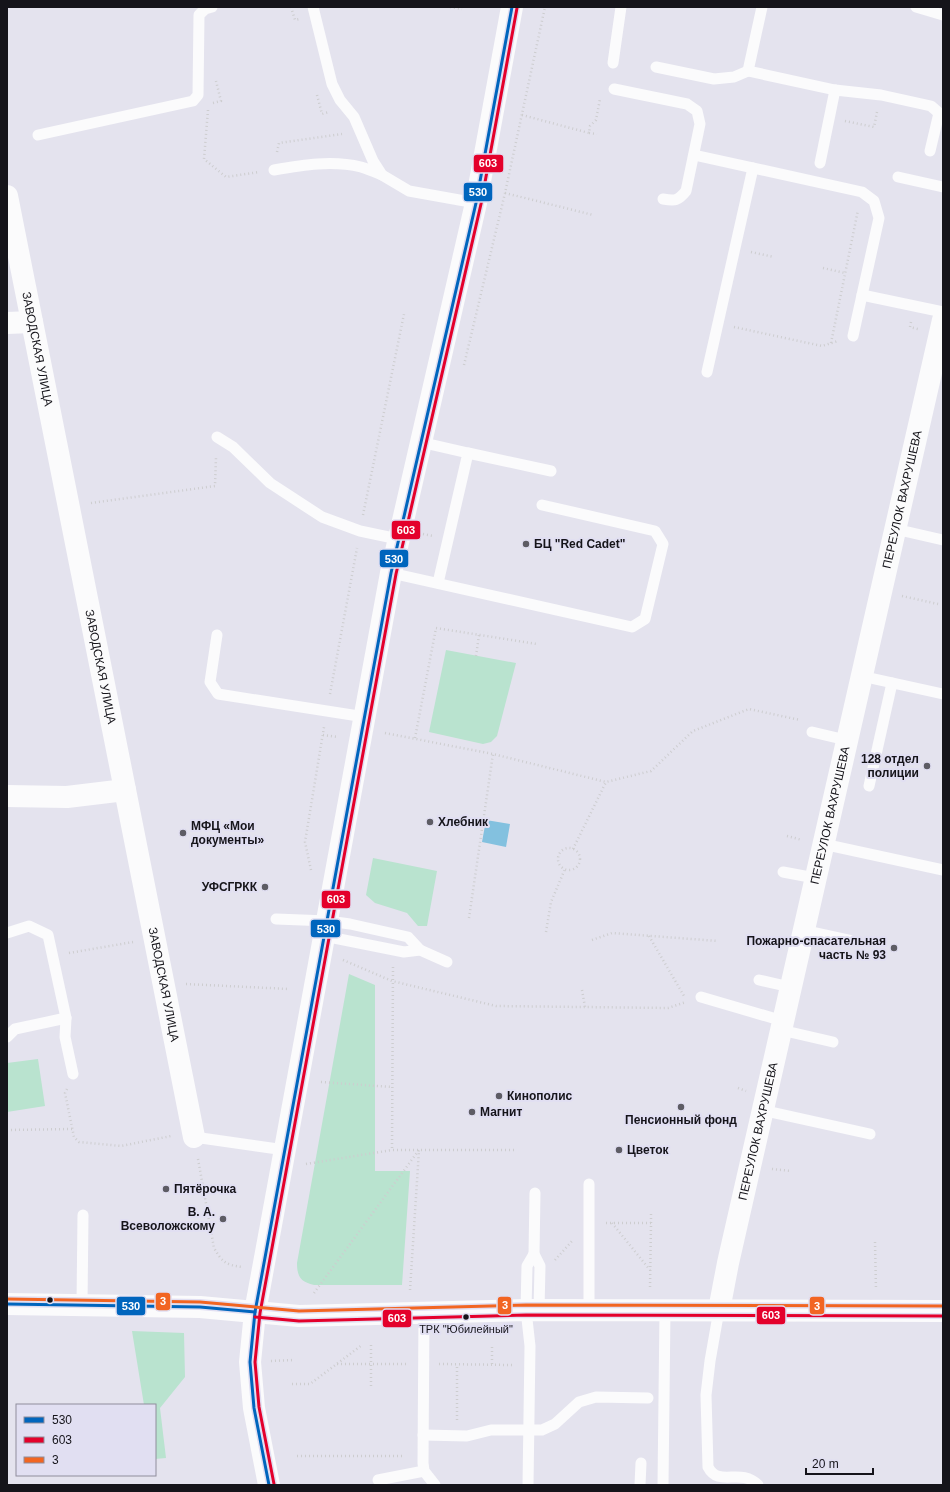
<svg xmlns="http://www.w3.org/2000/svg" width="950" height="1492" viewBox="0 0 950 1492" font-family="Arial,sans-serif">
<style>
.green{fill:#b9e3cf}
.water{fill:#83c1df}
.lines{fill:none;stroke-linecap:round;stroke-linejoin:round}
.path{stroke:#cdcdcf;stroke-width:2.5;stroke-dasharray:1 3;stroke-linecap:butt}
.lane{stroke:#fbfbfc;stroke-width:11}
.street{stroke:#fbfbfc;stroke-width:22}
.secondary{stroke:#fbfbfc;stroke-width:22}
.bus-1-casing{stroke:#e1dff2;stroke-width:6}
.bus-2-casing{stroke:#e1dff2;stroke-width:6}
.bus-3-casing{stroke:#e1dff2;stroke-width:6}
.bus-1{stroke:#0065bd;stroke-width:3}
.bus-2{stroke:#e4002b;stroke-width:3}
.bus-3{stroke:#f26522;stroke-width:3}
.poi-dot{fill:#5d5c64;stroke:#e1dff2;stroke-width:1.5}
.bus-dot{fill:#15141a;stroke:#e1dff2;stroke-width:1.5}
.labels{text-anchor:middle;stroke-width:4;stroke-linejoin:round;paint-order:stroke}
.bus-label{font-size:11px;fill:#15141a;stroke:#e1dff2}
.street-label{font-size:12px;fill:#15141a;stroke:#e1dff2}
.poi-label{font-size:12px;font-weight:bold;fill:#15141a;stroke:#e1dff2;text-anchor:start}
.line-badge{stroke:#e1dff2;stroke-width:1.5}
.badge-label{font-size:11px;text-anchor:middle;font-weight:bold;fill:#fff}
</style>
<rect width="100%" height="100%" fill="#e4e3ee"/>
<g class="green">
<path d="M 446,650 L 516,663 L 497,736 L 491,742 L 483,744 L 429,732 Z"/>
<path d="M 373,858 L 437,871 L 427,926 L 418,926 L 407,913 L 375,903 L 366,895 Z"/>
<path d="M 349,974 L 375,985 L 375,1171 L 410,1171 L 402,1285 L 314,1285 C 301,1282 297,1277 297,1263 Z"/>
<path d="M 38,1059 L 45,1106 L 7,1112 L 7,1063 Z"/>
<path d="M 132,1331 L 184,1333 L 185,1377 L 160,1408 L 166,1458 L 155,1459 L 155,1405 L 144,1405 Z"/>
</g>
<path class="water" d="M 486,820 L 510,824 L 506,847 L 482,842 Z"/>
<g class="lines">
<g class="path">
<path d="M 291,7 L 295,20 L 299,19"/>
<path d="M 450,7 L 462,9"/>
<path d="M 317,95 L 322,114 L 329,112"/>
<path d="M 213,103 L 221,101 L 216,81"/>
<path d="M 208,110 L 204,159 L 226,177 L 259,172"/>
<path d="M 522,115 L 589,133 L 590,126 L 596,120 L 600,99"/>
<path d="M 845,121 L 874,127 L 877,112"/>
<path d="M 589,133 L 597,134"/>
<path d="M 277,152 L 279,143 L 342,134"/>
<path d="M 505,193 L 593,215"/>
<path d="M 751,252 L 774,257"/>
<path d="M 823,268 L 845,273"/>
<path d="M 911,322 L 910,327 L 918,329"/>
<path d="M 734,327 L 822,346 L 838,341"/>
<path d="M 831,343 L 858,210"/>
<path d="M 464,365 L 505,193 L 545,7"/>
<path d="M 91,503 L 215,486 L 216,457"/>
<path d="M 363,515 L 404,314"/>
<path d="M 423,534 L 433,536"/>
<path d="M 902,596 L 938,604"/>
<path d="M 476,656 L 479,635"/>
<path d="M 330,694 L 357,548"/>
<path d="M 385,733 L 493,754 L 606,782 L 651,771 L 693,731 L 749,709 L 800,720"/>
<path d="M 323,735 L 338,737"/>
<path d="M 415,738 L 436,628 L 537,644"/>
<path d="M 893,755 L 905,758"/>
<path d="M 787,836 L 802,840"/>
<circle cx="569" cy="859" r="11"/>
<path d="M 573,849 L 606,782"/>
<path d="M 311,870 L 305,842 L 324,727"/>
<path d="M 469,918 L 493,754"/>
<path d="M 546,932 L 551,902 L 565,869"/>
<path d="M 649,936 L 684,996"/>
<path d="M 592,940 L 612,933 L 718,941"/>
<path d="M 69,953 L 133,942"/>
<path d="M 343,960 L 392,981 L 496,1006 L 668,1008 L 686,1002"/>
<path d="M 393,967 L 392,1150 L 517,1150"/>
<path d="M 186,984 L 289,989"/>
<path d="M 582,990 L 585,1007"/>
<path d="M 321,1082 L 392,1087"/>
<path d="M 738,1088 L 746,1091"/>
<path d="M 67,1089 L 65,1093 L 74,1137 L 79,1142 L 121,1146 L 171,1136"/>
<path d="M 693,1120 L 738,1122"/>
<path d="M 7,1130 L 72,1129"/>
<path d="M 198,1159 L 214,1248 C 222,1262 226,1265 242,1267"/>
<path d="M 306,1164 L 392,1150"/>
<path d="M 772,1169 L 791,1171"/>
<path d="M 606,1223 L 651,1223 L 650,1288"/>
<path d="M 612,1223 L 650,1270"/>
<path d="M 651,1223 L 651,1214"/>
<path d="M 875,1242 L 876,1290"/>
<path d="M 555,1260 L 572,1241"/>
<path d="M 410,1290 L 419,1150"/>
<path d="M 314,1293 L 419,1150"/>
<path d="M 271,1361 L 294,1360"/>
<path d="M 337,1364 L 406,1364"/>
<path d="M 439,1364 L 512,1365"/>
<path d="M 492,1364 L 492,1346"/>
<path d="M 292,1384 L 310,1384 L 362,1345"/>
<path d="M 371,1386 L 371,1345"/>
<path d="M 457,1420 L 457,1364"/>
<path d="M 297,1456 L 404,1456"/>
</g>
<g class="lane">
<path d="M 313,7 L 332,84 L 340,100 L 354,117 L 373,161 L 382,175 L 409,191 L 476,203"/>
<path d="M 916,7 L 943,15"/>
<path d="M 613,63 L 621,7"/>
<path d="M 656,67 L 714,79 L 734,77 L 748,71 L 835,90 L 881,95 L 931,106 L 939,113 L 943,114"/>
<path d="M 748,71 L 762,7"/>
<path d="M 614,89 L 687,104 L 697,111 L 700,124 L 686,191 C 678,201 675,201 663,199"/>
<path d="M 38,135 L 193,101 L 198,95 L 199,15 L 205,9 L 212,7"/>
<path d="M 930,151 L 939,113"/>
<path d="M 694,155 L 862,192 L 874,201 L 879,218 L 853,336"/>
<path d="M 820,163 L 835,90"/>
<path d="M 274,170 C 303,165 332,160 361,167 C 368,169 375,172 382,175"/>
<path d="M 898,177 L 943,187"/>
<path d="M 862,295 L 943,312"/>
<path d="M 707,372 L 753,168"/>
<path d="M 217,437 L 233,447 L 270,483 L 322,517 L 360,531 L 398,539"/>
<path d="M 420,442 L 468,453 L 438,583"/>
<path d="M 468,453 L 551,471"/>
<path d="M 895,529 L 943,540"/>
<path d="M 391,573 L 632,627 L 645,619 L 663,544 L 655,531 L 542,505"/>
<path d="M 217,635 L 210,682 L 218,694 L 365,717"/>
<path d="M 861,676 L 943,694"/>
<path d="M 812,732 L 846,740"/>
<path d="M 869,786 L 892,683"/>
<path d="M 823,844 L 943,870"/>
<path d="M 783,872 L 815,878"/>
<path d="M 276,919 L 328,921 L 350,924 L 408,937 L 420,950"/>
<path d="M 803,930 L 849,940"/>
<path d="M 7,933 L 29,926 L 48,935 L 66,1018 L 65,1037 L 73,1074"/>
<path d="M 324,936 L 404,952 L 420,950 L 447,962"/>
<path d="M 759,980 L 790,987"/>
<path d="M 701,997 L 783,1021"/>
<path d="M 781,1030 L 833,1042"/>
<path d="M 7,1037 L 15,1029 L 66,1018"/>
<path d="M 762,1110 L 870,1134"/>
<path d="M 194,1137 L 285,1150"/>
<path d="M 535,1193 L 534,1254 L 540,1266 L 539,1310"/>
<path d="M 82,1305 L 83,1215"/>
<path d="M 589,1310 L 589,1184"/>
<path d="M 719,1310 L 710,1361 L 706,1395 L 708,1467 C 719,1488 740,1467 758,1485"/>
<path d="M 424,1313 L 423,1463 L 424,1471 L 435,1485"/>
<path d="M 423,1435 L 467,1436 L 491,1430 L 542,1430 L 555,1424 L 579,1402 L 596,1397 L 648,1398"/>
<path d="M 378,1480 L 424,1471"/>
<path d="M 528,1485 L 530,1346 L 526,1310 L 527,1266 L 534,1254"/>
<path d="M 640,1485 L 641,1463"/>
<path d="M 663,1485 L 665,1310"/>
</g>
<g class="street">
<path id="s1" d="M 7,196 L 194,1137"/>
<path d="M 7,323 L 32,322"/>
<path d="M 7,796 L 67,797 L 125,790"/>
<path id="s2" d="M 719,1310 L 728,1263 L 943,320"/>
</g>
<g class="secondary">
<path d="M 7,1304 L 200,1307 L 299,1316 L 526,1310 L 943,1311"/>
<path d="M 269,1485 L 254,1408 L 250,1362 L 255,1312 L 391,573 L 476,203 L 512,7"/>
</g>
<defs>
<g id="bus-1">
<path d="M 7,1304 L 200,1307 L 255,1312"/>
<path d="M 269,1485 L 254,1408 L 250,1362 L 255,1312 L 391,573 L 476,203 L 512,7"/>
</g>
<g id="bus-2">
<path d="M 255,1317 L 299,1321 L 526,1315 L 943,1316"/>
<path d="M 274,1484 L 259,1407 L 255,1362 L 260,1313 L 396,574 L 481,204 L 517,8"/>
</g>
<path id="bus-3" d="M 7,1299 L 200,1302 L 299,1311 L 526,1305 L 943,1306"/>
</defs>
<use href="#bus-1" class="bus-1-casing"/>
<use href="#bus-2" class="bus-2-casing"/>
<use href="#bus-3" class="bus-3-casing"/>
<use href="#bus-1" class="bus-1"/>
<use href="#bus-2" class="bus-2"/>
<use href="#bus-3" class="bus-3"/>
</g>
<g class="poi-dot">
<circle cx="526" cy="544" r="4"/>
<circle cx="927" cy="766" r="4"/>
<circle cx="430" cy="822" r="4"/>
<circle cx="183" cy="833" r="4"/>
<circle cx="265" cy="887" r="4"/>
<circle cx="894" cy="948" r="4"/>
<circle cx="499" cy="1096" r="4"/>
<circle cx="681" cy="1107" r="4"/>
<circle cx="472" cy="1112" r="4"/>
<circle cx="619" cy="1150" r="4"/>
<circle cx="166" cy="1189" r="4"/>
<circle cx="223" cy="1219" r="4"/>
</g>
<g class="bus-dot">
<circle cx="50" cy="1300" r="3.5"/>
<circle cx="466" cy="1317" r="3.5"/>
</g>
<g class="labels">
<g class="bus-label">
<text x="466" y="1333">ТРК "Юбилейный"</text>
</g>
<g class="street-label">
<text dy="4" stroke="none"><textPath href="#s1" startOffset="156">ЗАВОДСКАЯ УЛИЦА</textPath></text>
<text dy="4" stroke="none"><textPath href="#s2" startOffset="831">ПЕРЕУЛОК ВАХРУШЕВА</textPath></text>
<text dy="4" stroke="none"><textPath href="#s1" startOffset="480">ЗАВОДСКАЯ УЛИЦА</textPath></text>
<text dy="4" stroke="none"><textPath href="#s2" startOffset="507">ПЕРЕУЛОК ВАХРУШЕВА</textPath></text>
<text dy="4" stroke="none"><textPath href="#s1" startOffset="804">ЗАВОДСКАЯ УЛИЦА</textPath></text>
<text dy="4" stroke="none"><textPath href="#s2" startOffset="183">ПЕРЕУЛОК ВАХРУШЕВА</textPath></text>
</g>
<g class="poi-label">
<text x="534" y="548">БЦ "Red Cadet"</text>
<text x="919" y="763" text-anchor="end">128 отдел<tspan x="919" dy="14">полиции</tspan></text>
<text x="438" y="826">Хлебник</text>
<text x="191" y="830">МФЦ «Мои<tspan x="191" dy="14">документы»</tspan></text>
<text x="257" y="891" text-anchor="end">УФСГРКК</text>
<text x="886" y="945" text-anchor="end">Пожарно-спасательная<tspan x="886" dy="14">часть № 93</tspan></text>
<text x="507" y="1100">Кинополис</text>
<text x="480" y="1116">Магнит</text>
<text x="681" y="1124" text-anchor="middle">Пенсионный фонд</text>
<text x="627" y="1154">Цветок</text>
<text x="174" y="1193">Пятёрочка</text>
<text x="215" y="1216" text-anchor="end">В. А.<tspan x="215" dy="14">Всеволожскому</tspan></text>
</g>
</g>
<g class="line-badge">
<rect x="473" y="154" width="31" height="19" rx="4" fill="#e4002b"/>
<rect x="463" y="182" width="30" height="20" rx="4" fill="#0065bd"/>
<rect x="391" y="520" width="30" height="20" rx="4" fill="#e4002b"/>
<rect x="379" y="549" width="30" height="19" rx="4" fill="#0065bd"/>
<rect x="321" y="890" width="30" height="19" rx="4" fill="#e4002b"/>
<rect x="310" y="919" width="31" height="19" rx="4" fill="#0065bd"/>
<rect x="155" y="1292" width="16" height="19" rx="4" fill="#f26522"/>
<rect x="497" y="1296" width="15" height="19" rx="4" fill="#f26522"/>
<rect x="809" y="1296" width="16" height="19" rx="4" fill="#f26522"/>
<rect x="116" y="1296" width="30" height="20" rx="4" fill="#0065bd"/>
<rect x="756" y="1306" width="30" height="19" rx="4" fill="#e4002b"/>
<rect x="382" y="1309" width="30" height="19" rx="4" fill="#e4002b"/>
</g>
<g class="badge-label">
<text x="488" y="167">603</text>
<text x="478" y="196">530</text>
<text x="406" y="534">603</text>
<text x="394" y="563">530</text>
<text x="336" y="903">603</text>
<text x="326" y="933">530</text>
<text x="163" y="1305">3</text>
<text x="505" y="1309">3</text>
<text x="817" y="1310">3</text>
<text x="131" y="1310">530</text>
<text x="771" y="1319">603</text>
<text x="397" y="1322">603</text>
</g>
<rect width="950" height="1492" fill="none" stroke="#15141a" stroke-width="16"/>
<rect x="16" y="1404" width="140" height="72" fill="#e1dff2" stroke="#8f8e9c"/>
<rect x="24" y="1417" width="20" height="6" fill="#0065bd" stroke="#8f8e9c"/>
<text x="52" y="1424" font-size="12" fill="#15141a">530</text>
<rect x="24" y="1437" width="20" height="6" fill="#e4002b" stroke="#8f8e9c"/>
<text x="52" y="1444" font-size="12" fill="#15141a">603</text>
<rect x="24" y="1457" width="20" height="6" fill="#f26522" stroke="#8f8e9c"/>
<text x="52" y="1464" font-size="12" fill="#15141a">3</text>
<path d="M806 1468v6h67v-6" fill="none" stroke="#15141a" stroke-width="2"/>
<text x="812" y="1468" font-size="12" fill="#15141a" stroke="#e1dff2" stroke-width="3" paint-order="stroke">20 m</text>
</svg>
